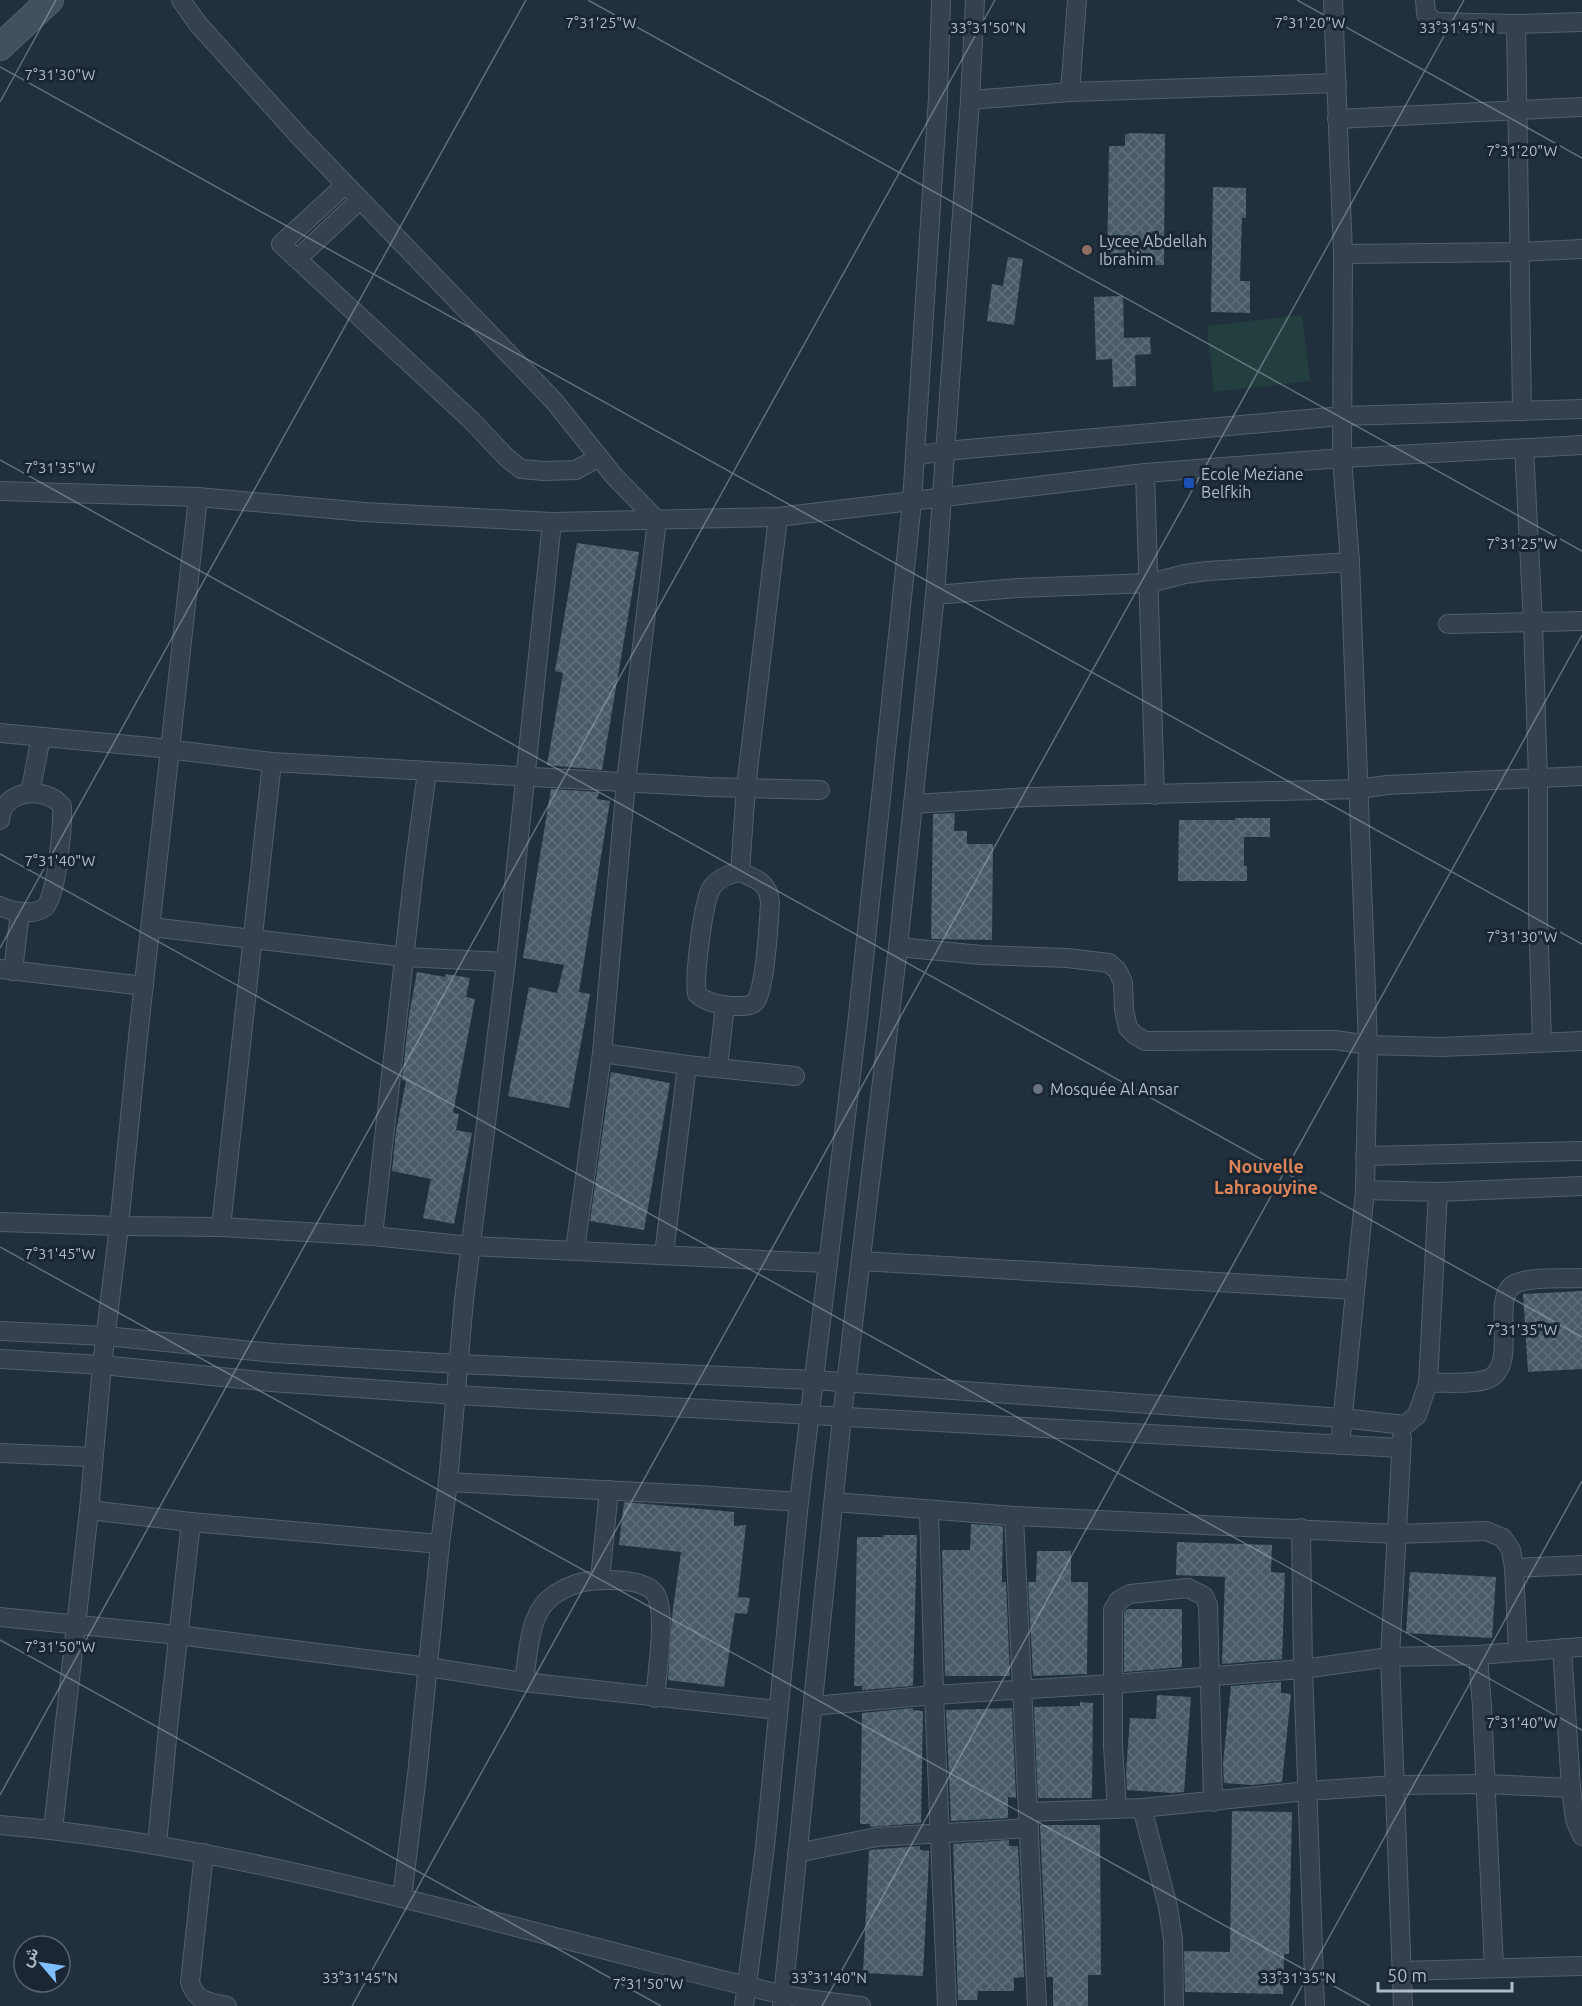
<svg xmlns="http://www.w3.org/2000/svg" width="1582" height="2006" viewBox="0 0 1582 2006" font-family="Ubuntu,Vazirmatn,sans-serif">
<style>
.green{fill:#233e3e}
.building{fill:url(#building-cross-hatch)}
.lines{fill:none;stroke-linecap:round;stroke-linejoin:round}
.street-casing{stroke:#535f6b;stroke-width:20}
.secondary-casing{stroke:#535f6b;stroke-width:28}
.street{stroke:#35414d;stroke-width:18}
.secondary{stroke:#425160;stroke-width:26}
.ticks{fill:none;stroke:#b0bcc9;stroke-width:1.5;stroke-opacity:0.45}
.education-dot{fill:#8d6e63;stroke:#1a2632;stroke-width:2}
.transit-dot{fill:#1a4fb4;stroke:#1a2632;stroke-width:2}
.worship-dot{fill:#6b7280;stroke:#1a2632;stroke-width:2}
.labels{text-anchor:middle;stroke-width:6;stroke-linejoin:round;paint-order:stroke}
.poi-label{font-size:16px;fill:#b0bcc9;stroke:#1a2632;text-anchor:start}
.neighbourhood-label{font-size:18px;font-weight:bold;fill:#dc8358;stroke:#1a2632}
.ticks-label{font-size:15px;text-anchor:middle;fill:#b0bcc9;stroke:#1a2632;stroke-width:6;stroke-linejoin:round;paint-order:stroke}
</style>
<defs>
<pattern id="building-cross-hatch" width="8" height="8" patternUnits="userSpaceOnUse" patternTransform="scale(1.5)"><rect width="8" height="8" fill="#495a69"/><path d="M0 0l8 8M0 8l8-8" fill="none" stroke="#61707d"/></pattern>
</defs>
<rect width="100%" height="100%" fill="#21303d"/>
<path class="green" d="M 1302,315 L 1310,381 L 1214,392 L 1207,326 Z"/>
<g class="building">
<path d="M 1130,133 L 1165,134 L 1164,265 L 1107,265 L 1109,146 L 1125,146 L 1125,135 Z"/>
<path d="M 1213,187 L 1246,188 L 1246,218 L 1242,218 L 1240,281 L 1250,281 L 1250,313 L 1211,312 Z"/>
<path d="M 1008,257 L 1023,259 L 1014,325 L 987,321 L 992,284 L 1003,286 Z"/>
<path d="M 1123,296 L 1124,338 L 1150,337 L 1151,354 L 1135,355 L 1136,386 L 1113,387 L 1112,359 L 1096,360 L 1094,297 Z"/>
<path d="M 577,543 L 639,552 L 602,770 L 547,765 L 563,673 L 555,671 Z"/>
<path d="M 551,789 L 599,792 L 597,799 L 610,801 L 579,992 L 590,994 L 569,1108 L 508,1096 L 529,987 L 557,993 L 564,965 L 523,958 Z"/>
<path d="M 955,813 L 954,831 L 967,831 L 967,844 L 993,844 L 992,940 L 931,939 L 933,814 Z"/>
<path d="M 1235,818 L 1270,818 L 1270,837 L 1244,837 L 1244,866 L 1247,866 L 1247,881 L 1178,881 L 1179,820 L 1235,820 Z"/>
<path d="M 417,972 L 445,977 L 446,974 L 470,978 L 466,997 L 475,999 L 453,1113 L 459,1114 L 456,1130 L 472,1133 L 454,1224 L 423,1218 L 431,1179 L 392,1171 L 396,1131 L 406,1081 L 402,1080 L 409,1015 Z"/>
<path d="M 611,1072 L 670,1083 L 644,1230 L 590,1221 Z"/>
<path d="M 1582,1291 L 1582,1369 L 1528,1372 L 1523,1294 Z"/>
<path d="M 624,1502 L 734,1512 L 734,1526 L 746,1525 L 738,1597 L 750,1598 L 747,1614 L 735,1613 L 724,1687 L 668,1680 L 672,1616 L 681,1552 L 619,1545 Z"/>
<path d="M 971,1524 L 1003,1526 L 1002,1582 L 1006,1582 L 1010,1676 L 945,1676 L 942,1550 L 970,1550 Z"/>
<path d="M 883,1535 L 917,1535 L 913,1686 L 862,1690 L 862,1686 L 854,1686 L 857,1537 L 883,1537 Z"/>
<path d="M 1177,1542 L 1272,1545 L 1271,1572 L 1285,1573 L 1282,1659 L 1222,1664 L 1225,1577 L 1176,1575 Z"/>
<path d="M 1037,1551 L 1071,1551 L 1071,1582 L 1088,1582 L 1087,1674 L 1033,1676 L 1028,1582 L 1036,1582 Z"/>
<path d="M 1410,1572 L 1496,1577 L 1492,1638 L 1406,1633 Z"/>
<path d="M 1127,1609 L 1182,1609 L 1182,1667 L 1124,1672 L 1124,1613 Z"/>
<path d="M 1281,1682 L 1281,1693 L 1291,1694 L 1282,1782 L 1252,1785 L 1224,1783 L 1223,1763 L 1231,1686 Z"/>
<path d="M 1157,1695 L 1191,1697 L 1184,1792 L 1173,1793 L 1127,1790 L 1126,1772 L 1130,1718 L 1156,1719 Z"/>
<path d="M 1080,1702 L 1093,1703 L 1092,1798 L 1038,1798 L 1034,1707 L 1080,1706 Z"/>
<path d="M 913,1708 L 913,1710 L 923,1711 L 921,1823 L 870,1827 L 870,1824 L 860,1824 L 862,1713 Z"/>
<path d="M 1012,1708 L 1016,1798 L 1008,1797 L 1008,1818 L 951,1821 L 946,1710 Z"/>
<path d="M 1232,1811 L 1292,1812 L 1289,1954 L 1284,1954 L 1283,1994 L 1185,1992 L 1184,1951 L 1230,1952 Z"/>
<path d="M 1040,1825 L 1100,1825 L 1101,1975 L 1088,1975 L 1088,2006 L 1053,2006 L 1053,1977 L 1047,1977 Z"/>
<path d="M 1009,1840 L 1009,1846 L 1018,1846 L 1024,1977 L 1014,1978 L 1014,1991 L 978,1991 L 977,2000 L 958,2000 L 953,1844 Z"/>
<path d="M 920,1846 L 920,1850 L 929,1851 L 929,1856 L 923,1976 L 863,1973 L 869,1850 Z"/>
</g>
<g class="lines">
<defs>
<g id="street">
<path d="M 181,0 L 198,24 L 299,136 L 554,401 L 614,476 L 657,520 L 626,782 L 602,1053 L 575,1250"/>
<path d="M 1333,0 L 1343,254 L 1342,458 L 1350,562 L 1368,1045 L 1365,1190 L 1340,1445"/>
<path d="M 1425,0 L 1426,14 L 1435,22 L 1516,24 L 1582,22"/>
<path d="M 1516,24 L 1522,411"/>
<path d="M 1070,92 L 1077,0"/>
<path d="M 970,100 L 1070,92 L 1337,83"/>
<path d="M 1337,119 L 1582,107"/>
<path d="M 345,185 L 281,244 L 471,420 L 506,457 L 521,469 L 544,471 L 576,470 L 599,457"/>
<path d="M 1343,254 L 1519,252 L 1582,249"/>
<path d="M 297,259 L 359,201"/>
<path d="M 1524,448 L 1533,622 L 1538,779 L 1538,916 L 1542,1042"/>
<path d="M 915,456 L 945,451 L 1342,416 L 1582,409"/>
<path d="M 1145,473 L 1155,795"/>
<path d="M 0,491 L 198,497 L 364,512 L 552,522 L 778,517 L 1145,473 L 1342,458 L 1582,445"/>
<path d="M 935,595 L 1018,588 L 1150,583 L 1185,574 L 1207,571 L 1350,562"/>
<path d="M 1448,624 L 1582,621"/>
<path d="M 0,733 L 151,747 L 272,762 L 709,787 L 820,790"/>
<path d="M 30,793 L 41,737"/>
<path d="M 913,804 L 1029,797 L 1359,789 L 1387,785 L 1582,776"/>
<path d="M 0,820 C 2,790 45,785 62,806 C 63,823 57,896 45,907 C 35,916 11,912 0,906"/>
<path d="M 740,872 L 746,787 L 778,517"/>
<path d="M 740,872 C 757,879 769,883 770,903 C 769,920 765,996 754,1003 C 748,1007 738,1006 731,1006 C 720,1005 705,1002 697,994 C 694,978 703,899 712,887 C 719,878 728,874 740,872 Z"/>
<path d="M 151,927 L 405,957 L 506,962"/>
<path d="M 898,947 L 982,955 L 1067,958 L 1109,963 L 1117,970 L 1123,982 L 1124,1010 L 1128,1028 L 1135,1035 L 1145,1041 L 1335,1040 L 1368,1045 L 1441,1047 L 1582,1041"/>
<path d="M 0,969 L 144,986"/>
<path d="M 13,971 L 20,912"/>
<path d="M 602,1053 L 687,1065 L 795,1076"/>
<path d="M 718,1067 L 725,1005"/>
<path d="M 1365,1156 L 1582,1151"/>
<path d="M 1365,1190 L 1438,1192 L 1582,1186"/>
<path d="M 0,1222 L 119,1226 L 221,1227 L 373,1236 L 471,1246 L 826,1263"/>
<path d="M 221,1227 L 272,762"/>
<path d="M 373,1236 L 415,861 L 427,772"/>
<path d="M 664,1254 L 687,1065"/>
<path d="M 861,1261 L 1354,1290"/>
<path d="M 0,1331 L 106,1336 L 274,1353 L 458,1364 L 814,1380 L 1342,1418 L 1405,1425 L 1417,1415 L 1428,1383 L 1438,1192"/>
<path d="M 0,1359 L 102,1365 L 271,1382 L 456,1395 L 1400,1448"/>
<path d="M 1428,1383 C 1446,1382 1471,1385 1488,1379 C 1521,1365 1487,1294 1517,1283 C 1534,1276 1564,1279 1582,1278"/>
<path d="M 1402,1438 L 1390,1657 L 1403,2006"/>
<path d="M 0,1453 L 93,1457"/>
<path d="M 448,1482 L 697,1495 L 799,1502"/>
<path d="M 834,1502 L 1014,1516 L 1396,1534 L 1486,1531 L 1503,1538 L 1511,1550 L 1514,1568 L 1518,1651"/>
<path d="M 89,1510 L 191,1522 L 440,1544"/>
<path d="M 929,1511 L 934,1695 L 947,2006"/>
<path d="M 1014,1516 L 1037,2006"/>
<path d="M 1301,1528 L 1303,1669 L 1315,2006"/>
<path d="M 1514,1568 L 1582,1565"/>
<path d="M 600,1579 L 609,1490"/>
<path d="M 0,1617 L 178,1635 L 428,1667 L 524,1682 L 778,1710"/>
<path d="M 1562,1648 L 1571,1788 L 1575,1820 L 1582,1836"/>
<path d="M 1478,1655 L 1482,1707 L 1494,1968"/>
<path d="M 524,1682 C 527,1661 529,1624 542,1607 C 549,1596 564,1588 576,1584 C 593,1578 649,1576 657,1597 C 666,1619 657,1673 655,1698"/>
<path d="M 813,1706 L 934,1695 L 1112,1684 L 1303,1669 L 1390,1657 L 1478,1655 L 1582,1647"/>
<path d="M 1142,1808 L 1168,1907 L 1173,1940 L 1174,2006"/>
<path d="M 1117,1809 L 1113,1746 L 1113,1610 L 1119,1600 L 1130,1594 L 1188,1588 L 1204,1596 L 1208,1605 L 1213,1802"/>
<path d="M 1028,1812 L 1142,1808 L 1307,1791 L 1396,1785 L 1486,1784 L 1571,1788"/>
<path d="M 0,1825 C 187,1841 370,1889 551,1936 C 628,1955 704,1977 781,1994 C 807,2000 835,2002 861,2006"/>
<path d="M 53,1829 L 89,1510 L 102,1365 L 119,1226 L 138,1037 L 198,497"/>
<path d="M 157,1844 L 168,1728 L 191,1522"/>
<path d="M 204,1853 L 190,1982 C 196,2002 209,2002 227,2006"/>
<path d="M 797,1853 L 877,1837 L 1029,1828"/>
<path d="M 402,1898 L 417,1775 L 440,1544 L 448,1482 L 464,1300 L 506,962 L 552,522"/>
<path d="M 1402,1971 L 1582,1966"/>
<path d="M 744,2006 L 765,1847 L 799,1502 L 857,1025 L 912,502 L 938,97 L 941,0"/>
<path d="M 782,2006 L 842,1417 L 898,947 L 935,595 L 970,100 L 975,0"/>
</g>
<path id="secondary" d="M 0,47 L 50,0"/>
</defs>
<use href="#street" class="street-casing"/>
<use href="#secondary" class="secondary-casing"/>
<use href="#street" class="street"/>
<use href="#secondary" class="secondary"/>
</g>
<path class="ticks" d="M 588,0 L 1582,551M 1297,0 L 1582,158M 0,67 L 1582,944M 0,102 L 56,0M 0,460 L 1582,1337M 0,854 L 1582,1730M 0,948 L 526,0M 0,1247 L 1370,2006M 0,1640 L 661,2006M 0,1795 L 995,0M 352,2006 L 1464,0M 822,2006 L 1582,635M 1291,2006 L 1582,1481"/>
<circle class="education-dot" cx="1087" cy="250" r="6"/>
<rect class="transit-dot" x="1183" y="477" width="12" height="12" rx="3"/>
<circle class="worship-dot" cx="1038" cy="1089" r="6"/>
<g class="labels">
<g class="poi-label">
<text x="1099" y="247">Lycee Abdellah<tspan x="1099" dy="18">Ibrahim</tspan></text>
<text x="1201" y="480">Ecole Meziane<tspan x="1201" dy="18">Belfkih</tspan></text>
<text x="1050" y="1095">Mosquée Al Ansar</text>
</g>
<g class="neighbourhood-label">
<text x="1266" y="1173">Nouvelle<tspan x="1266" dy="21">Lahraouyine</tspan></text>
</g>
</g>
<g class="ticks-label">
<text x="601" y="28">7°31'25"W</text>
<text x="1310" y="28">7°31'20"W</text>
<text x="988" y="33">33°31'50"N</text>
<text x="1457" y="33">33°31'45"N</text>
<text x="60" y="80">7°31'30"W</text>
<text x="1522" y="156">7°31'20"W</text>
<text x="60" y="473">7°31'35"W</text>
<text x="1522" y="549">7°31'25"W</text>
<text x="60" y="866">7°31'40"W</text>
<text x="1522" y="942">7°31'30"W</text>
<text x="60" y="1259">7°31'45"W</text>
<text x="1522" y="1335">7°31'35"W</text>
<text x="60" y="1652">7°31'50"W</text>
<text x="1522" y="1728">7°31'40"W</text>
<text x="360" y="1983">33°31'45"N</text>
<text x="829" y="1983">33°31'40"N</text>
<text x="1298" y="1983">33°31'35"N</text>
<text x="648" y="1989">7°31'50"W</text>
</g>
<g transform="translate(42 1964) rotate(299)"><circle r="28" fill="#1a2632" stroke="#56626e" stroke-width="1.5"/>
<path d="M0-4.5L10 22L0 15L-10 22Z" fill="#7fbeff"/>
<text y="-9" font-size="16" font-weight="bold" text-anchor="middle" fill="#b0bcc9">ش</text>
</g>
<path d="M1378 1982v9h134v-9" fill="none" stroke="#b0bcc9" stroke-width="3"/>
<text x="1387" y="1982" font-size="18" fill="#b0bcc9" stroke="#1a2632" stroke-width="4.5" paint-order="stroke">50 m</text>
</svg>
